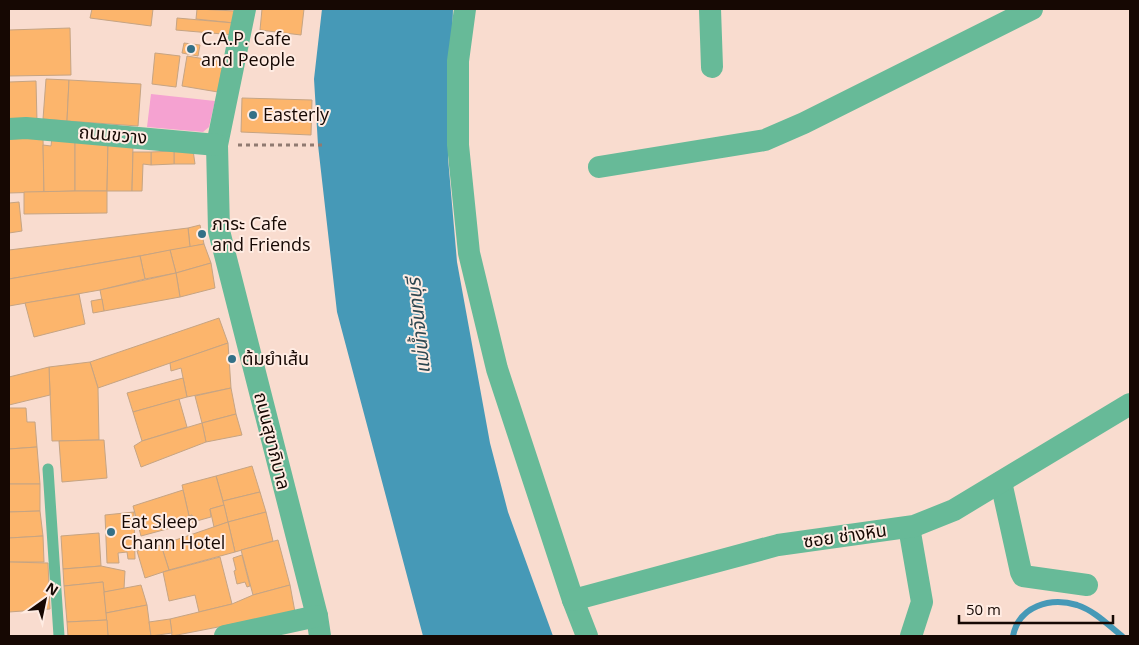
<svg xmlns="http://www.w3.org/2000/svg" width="1139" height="645" viewBox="0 0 1139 645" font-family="'Open Sans','Noto Sans Thai',sans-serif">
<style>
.green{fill:#f5a2d1}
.water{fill:#4699b7}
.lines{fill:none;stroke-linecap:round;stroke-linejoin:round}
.stream{stroke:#4699b7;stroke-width:6}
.building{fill:#fcb56c;stroke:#c6a483}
.path{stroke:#907a71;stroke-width:3;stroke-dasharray:4 4;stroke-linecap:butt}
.service{stroke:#67ba98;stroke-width:11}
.minor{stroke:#67ba98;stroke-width:22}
.poi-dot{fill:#337087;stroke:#ffece3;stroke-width:2}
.labels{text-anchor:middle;stroke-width:4;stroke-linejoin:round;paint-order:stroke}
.poi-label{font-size:18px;fill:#160803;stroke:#ffece3;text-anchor:start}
.street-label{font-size:18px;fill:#160803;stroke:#ffece3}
.water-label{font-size:19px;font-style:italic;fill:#2c4650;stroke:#ffece3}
</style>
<rect width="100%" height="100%" fill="#f9dccf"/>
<path class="green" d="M 151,94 L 215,101 L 209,127 L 203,132 L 147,127 Z"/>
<path class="water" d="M 322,9 L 453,9 L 448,158 L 457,262 L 490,443 L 508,512 L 553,636 L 423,636 L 337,312 L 318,145 L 314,79 Z"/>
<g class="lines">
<path class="stream" d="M 1013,636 C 1019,606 1050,597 1077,605 C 1095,611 1108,625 1122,636"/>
</g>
<g class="building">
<path d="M 92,9 L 153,9 L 151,26 L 90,18 Z"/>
<path d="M 197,9 L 235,11 L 234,23 L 196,19 Z"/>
<path d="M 262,9 L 304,9 L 301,35 L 260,30 Z"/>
<path d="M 177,18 L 234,23 L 234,35 L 176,30 Z"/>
<path d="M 70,28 L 71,75 L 9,76 L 9,30 Z"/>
<path d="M 184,43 L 200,45 L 198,56 L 182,53 Z"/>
<path d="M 155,53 L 180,56 L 176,87 L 152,84 Z"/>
<path d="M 187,56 L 223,62 L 218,92 L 182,86 Z"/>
<path d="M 46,79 L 69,80 L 67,121 L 43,119 Z"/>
<path d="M 69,80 L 141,84 L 138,126 L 67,121 Z"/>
<path d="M 36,81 L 37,122 L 9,124 L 9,82 Z"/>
<path d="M 242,98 L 312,100 L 311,135 L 241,132 Z"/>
<path d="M 43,137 L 44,192 L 9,193 L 9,139 Z"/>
<path d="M 52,137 L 75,138 L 75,191 L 44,192 L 43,145 L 51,146 Z"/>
<path d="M 75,138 L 108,141 L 107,191 L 75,191 Z"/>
<path d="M 108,141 L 133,144 L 132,191 L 107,191 Z"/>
<path d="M 193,150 L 195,164 L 174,164 L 174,151 Z"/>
<path d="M 174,151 L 174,164 L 151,165 L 151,152 Z"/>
<path d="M 133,152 L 151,152 L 151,165 L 143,164 L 142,191 L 132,191 Z"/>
<path d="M 75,191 L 107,191 L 107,213 L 24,214 L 24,192 Z"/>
<path d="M 19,202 L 22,231 L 9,233 L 9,203 Z"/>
<path d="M 200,225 L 204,244 L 190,247 L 188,228 Z"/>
<path d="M 188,228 L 190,247 L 9,279 L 9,250 Z"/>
<path d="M 204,244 L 211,263 L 176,273 L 170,250 Z"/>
<path d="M 170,250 L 176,273 L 145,279 L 140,256 Z"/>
<path d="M 140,256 L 145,279 L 100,290 L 9,306 L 9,279 Z"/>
<path d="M 211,263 L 215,288 L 180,297 L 176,273 Z"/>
<path d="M 176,273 L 180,297 L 104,311 L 100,290 Z"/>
<path d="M 79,294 L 85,324 L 34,337 L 25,303 Z"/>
<path d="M 102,299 L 104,311 L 93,313 L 91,301 Z"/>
<path d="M 219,318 L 228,343 L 98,388 L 90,362 Z"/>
<path d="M 228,343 L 231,388 L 187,397 L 181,368 L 171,371 L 170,363 Z"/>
<path d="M 90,362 L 98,388 L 99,440 L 52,441 L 49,367 Z"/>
<path d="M 49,367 L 50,395 L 9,405 L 9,377 Z"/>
<path d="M 183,378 L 187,397 L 133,412 L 127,393 Z"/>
<path d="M 231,388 L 236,414 L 202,423 L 195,396 Z"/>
<path d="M 179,399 L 187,427 L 142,441 L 133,412 Z"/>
<path d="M 9,408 L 26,408 L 27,422 L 35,422 L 37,447 L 9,449 Z"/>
<path d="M 236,414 L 242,435 L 206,442 L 202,423 Z"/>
<path d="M 202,423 L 206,442 L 141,467 L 134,446 L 142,441 Z"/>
<path d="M 99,440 L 104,440 L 107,478 L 62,482 L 59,441 Z"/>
<path d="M 37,447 L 40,484 L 9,484 L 9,449 Z"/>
<path d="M 252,466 L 260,492 L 223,501 L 216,476 Z"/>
<path d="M 216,476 L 224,505 L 210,509 L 211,517 L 193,522 L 192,515 L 189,516 L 182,485 Z"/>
<path d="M 9,484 L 40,484 L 40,511 L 9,512 Z"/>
<path d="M 183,490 L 189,516 L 192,515 L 193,522 L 141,536 L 133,506 Z"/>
<path d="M 260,492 L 266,512 L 228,522 L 223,501 Z"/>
<path d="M 224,505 L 228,522 L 214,527 L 210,509 Z"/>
<path d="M 40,511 L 43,536 L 9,538 L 9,512 Z"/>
<path d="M 134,512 L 135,559 L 128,559 L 127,552 L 118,553 L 119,563 L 107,563 L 105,515 Z"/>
<path d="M 266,512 L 273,541 L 235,552 L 228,522 Z"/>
<path d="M 228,522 L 235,552 L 169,570 L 161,545 Z"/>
<path d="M 99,533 L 101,566 L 63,569 L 61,536 Z"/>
<path d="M 43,536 L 44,562 L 9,562 L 9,538 Z"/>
<path d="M 278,540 L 290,585 L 253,595 L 241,550 Z"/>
<path d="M 161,545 L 169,570 L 145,578 L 137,551 Z"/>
<path d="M 242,555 L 250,586 L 247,587 L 245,582 L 237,584 L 234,571 L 236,570 L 233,558 Z"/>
<path d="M 220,557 L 232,604 L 199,612 L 195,595 L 169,601 L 163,572 Z"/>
<path d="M 9,562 L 48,563 L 50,609 L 9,612 Z"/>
<path d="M 101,566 L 125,571 L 124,589 L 104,592 L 103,582 L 64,586 L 63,569 Z"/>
<path d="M 103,582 L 107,620 L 67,622 L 64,586 Z"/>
<path d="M 141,585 L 147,605 L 106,613 L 104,592 Z"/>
<path d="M 290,585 L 295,612 L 172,636 L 170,619 L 232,604 L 253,595 Z"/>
<path d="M 147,605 L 151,636 L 108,636 L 106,613 Z"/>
<path d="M 170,619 L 172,633 L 151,636 L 149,622 Z"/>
<path d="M 107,620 L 108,636 L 68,636 L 67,622 Z"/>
</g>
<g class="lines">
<path class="path" d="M 238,145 L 326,145"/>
<path class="service" d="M 48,469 L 59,636"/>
<g class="minor">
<path d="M 245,9 L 217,145 L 219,231 L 317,616 L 320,636"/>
<path d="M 465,9 L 458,61 L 458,145 L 469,253 L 497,369 L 573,600 L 587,636"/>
<path d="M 710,9 L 712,67"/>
<path d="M 9,129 L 26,128 L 217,145"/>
<path d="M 599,167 L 765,140 L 804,123 L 1032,9"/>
<path d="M 1001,482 L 1021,572 L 1023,576 L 1087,585"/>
<path d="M 909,527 L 922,602 L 911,636"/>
<path d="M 573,600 L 778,545 L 914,526 L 954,510 L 1130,404"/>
<path d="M 225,636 L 317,616"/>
</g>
</g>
<g class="poi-dot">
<circle cx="191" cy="49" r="5"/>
<circle cx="253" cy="115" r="5"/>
<circle cx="202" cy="234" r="5"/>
<circle cx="232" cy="359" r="5"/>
<circle cx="111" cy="532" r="5"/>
</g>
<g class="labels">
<g class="poi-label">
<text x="201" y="45">C.A.P. Cafe<tspan x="201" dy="21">and People</tspan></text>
<text x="263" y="121">Easterly</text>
<text x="212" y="230">ภาระ Cafe<tspan x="212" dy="21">and Friends</tspan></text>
<text x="242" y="365">ต้มยำเส้น</text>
<text x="121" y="528">Eat Sleep<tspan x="121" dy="21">Chann Hotel</tspan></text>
</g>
<g class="street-label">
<text transform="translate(113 135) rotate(5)" y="6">ถนนขวาง</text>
<text transform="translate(272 441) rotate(76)" y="6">ถนนสุขาภิบาล</text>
<text transform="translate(845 536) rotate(-8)" y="6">ซอย ช่างหิน</text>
</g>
<g class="water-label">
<text transform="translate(418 326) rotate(-96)" y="7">แม่น้ำจันทบุรี</text>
</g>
</g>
<rect width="1139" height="645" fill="none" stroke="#160803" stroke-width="20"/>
<g transform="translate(45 600) rotate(33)" stroke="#ffece3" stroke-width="4" paint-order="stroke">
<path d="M0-4L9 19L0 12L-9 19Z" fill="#160803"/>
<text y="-8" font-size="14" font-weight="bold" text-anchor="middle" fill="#160803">N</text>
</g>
<path d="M959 615v8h154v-8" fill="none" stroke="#160803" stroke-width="2.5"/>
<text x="966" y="615" font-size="15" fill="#160803" stroke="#ffece3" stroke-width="4" paint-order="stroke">50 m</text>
</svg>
